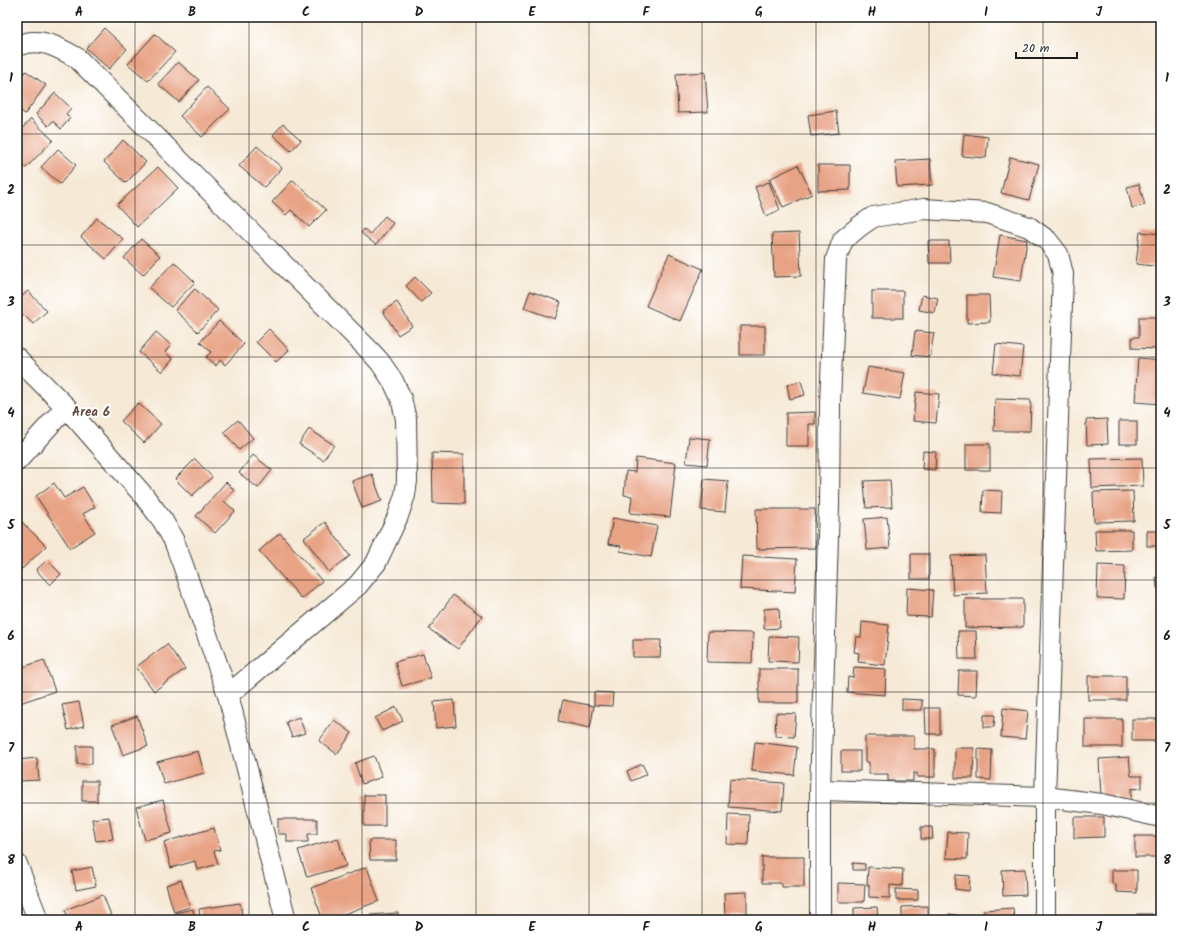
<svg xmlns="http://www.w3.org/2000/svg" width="1178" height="937" viewBox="0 0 1178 937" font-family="Kalam,sans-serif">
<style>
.building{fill:#e8a284}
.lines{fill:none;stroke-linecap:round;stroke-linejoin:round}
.minor-casing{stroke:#3d3b38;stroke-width:22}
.minor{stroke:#fff;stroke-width:20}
.grid{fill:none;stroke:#1c1c1c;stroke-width:1;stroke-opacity:0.55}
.labels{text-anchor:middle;stroke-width:4;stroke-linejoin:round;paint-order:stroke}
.quarter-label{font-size:13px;font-weight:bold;fill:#634b40;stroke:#fff}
.neatline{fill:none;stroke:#1c1c1c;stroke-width:1.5}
.grid-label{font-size:13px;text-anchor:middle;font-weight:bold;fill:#1c1c1c}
</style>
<rect width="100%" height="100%" fill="#fff"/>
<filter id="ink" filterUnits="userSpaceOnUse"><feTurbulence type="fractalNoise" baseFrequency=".025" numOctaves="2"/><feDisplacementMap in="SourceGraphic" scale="8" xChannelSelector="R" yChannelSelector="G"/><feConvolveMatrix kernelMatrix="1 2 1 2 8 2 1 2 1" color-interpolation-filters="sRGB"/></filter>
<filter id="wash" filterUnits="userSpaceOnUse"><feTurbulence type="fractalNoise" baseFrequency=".012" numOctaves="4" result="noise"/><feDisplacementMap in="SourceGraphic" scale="16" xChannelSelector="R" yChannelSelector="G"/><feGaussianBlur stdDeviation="0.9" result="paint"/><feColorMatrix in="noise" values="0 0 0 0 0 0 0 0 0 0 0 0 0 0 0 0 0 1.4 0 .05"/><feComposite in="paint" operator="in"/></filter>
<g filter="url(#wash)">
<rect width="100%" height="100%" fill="#f6e9d5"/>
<g id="blocks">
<g class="building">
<path d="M 104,28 L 127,49 L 109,69 L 86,48 Z"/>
<path d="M 155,34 L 175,52 L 148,81 L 128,64 Z"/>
<path d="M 178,62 L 199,80 L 179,102 L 158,84 Z"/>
<path d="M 26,71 L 46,85 L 25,114 L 17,108 L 18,98 L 17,97 L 17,83 Z"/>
<path d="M 705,72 L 708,112 L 678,113 L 676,74 Z"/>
<path d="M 207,87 L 230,109 L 202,137 L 180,116 Z"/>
<path d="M 55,93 L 71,108 L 66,114 L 70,118 L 61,129 L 53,121 L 48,126 L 36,114 Z"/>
<path d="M 836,111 L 839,133 L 811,136 L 808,115 Z"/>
<path d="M 31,119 L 53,140 L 26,168 L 17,159 L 17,134 Z"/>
<path d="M 283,124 L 301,140 L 291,151 L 273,135 Z"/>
<path d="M 964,134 L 988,137 L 986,158 L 962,156 Z"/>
<path d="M 123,140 L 146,162 L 126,183 L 104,162 Z"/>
<path d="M 257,146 L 282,168 L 264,187 L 239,166 Z"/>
<path d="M 58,149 L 76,165 L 60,184 L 41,167 Z"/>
<path d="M 1010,157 L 1039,164 L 1029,200 L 1001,193 Z"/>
<path d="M 930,159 L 932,185 L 897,187 L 895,161 Z"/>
<path d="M 798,165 L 812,194 L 783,207 L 769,179 Z"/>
<path d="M 818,165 L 850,165 L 850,190 L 818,191 Z"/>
<path d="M 158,167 L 178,188 L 137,227 L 117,205 Z"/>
<path d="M 293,180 L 326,210 L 309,227 L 291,210 L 286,215 L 272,202 Z"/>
<path d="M 769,182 L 780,210 L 766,216 L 755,187 Z"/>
<path d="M 1139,184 L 1145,205 L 1132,208 L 1127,187 Z"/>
<path d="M 385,216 L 393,223 L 376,245 L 361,233 L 364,229 L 370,234 Z"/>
<path d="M 97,218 L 123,239 L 106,259 L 81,237 Z"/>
<path d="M 1140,232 L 1161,234 L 1161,267 L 1136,264 Z"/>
<path d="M 799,233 L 801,276 L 774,277 L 772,234 Z"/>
<path d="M 1000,235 L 1027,240 L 1021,281 L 993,277 Z"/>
<path d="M 141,239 L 160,256 L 143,275 L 124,258 Z"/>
<path d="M 928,241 L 949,241 L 950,263 L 929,263 Z"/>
<path d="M 669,254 L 703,269 L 680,321 L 646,306 Z"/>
<path d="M 174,262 L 195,282 L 171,307 L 149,288 Z"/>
<path d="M 415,277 L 431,293 L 421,302 L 406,286 Z"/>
<path d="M 195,289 L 218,310 L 198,332 L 175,310 Z"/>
<path d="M 28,291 L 47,311 L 33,324 L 24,315 L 19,319 L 17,316 L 17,301 Z"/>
<path d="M 530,291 L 561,302 L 555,319 L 524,308 Z"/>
<rect x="872" y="291" width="31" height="27"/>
<path d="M 922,295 L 938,298 L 935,313 L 919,310 Z"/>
<path d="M 967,295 L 989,295 L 990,322 L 967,323 Z"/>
<path d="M 397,302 L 412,326 L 398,335 L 383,311 Z"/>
<path d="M 1139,317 L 1157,317 L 1156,349 L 1132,348 L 1132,337 L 1139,337 Z"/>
<path d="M 219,321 L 244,344 L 225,365 L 220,360 L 216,366 L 206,357 L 211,352 L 200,342 Z"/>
<rect x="740" y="326" width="25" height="29"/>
<path d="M 269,329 L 289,350 L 276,362 L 256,342 Z"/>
<path d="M 915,331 L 934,333 L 930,357 L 912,355 Z"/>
<path d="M 156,332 L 171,345 L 165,352 L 173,359 L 162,372 L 139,352 Z"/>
<path d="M 996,344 L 1023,347 L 1020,376 L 993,373 Z"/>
<path d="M 1138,358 L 1161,360 L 1161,404 L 1135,402 Z"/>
<path d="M 868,367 L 905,373 L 900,399 L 863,393 Z"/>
<path d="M 801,381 L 805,395 L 790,399 L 787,385 Z"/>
<path d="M 916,392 L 939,394 L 936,423 L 913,421 Z"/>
<path d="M 995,399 L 1031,400 L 1030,431 L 994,431 Z"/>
<path d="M 138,403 L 161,424 L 144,443 L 121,421 Z"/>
<path d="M 815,412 L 815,424 L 809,424 L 809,446 L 786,446 L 786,413 Z"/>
<path d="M 1107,419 L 1108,444 L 1087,445 L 1086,420 Z"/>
<path d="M 238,420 L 253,438 L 239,450 L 224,432 Z"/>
<rect x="1119" y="421" width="18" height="23"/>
<path d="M 309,429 L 334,445 L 323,460 L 299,444 Z"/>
<path d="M 689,437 L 710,439 L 707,465 L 686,463 Z"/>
<rect x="966" y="444" width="24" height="26"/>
<path d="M 923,451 L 936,452 L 935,470 L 922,469 Z"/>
<path d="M 432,453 L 464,454 L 464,504 L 433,503 Z"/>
<path d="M 253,455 L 272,470 L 258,488 L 239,473 Z"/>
<path d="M 636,458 L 676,463 L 670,517 L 630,513 L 632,496 L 624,495 L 626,471 L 635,472 Z"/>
<path d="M 1142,458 L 1143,486 L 1092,488 L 1091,459 Z"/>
<path d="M 195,459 L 212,477 L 192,496 L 175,479 Z"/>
<path d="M 372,474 L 382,501 L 362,508 L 352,481 Z"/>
<path d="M 704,479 L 728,481 L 725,512 L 701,510 Z"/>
<path d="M 890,480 L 892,507 L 866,508 L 864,481 Z"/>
<path d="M 226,482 L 234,490 L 224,501 L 235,511 L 215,533 L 196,516 Z"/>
<path d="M 54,483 L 64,498 L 83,487 L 95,507 L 83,514 L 95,532 L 70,548 L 36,496 Z"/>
<path d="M 983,490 L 1002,491 L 1001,513 L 982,512 Z"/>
<path d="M 1133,491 L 1134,521 L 1094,522 L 1093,492 Z"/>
<path d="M 756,509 L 815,509 L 816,548 L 757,549 Z"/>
<path d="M 17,517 L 46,546 L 22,569 L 17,563 Z"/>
<path d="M 887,517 L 890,548 L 867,550 L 864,519 Z"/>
<path d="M 613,518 L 657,526 L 651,557 L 620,551 L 621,546 L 608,544 Z"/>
<path d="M 325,522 L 350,556 L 329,572 L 304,538 Z"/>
<path d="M 1095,530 L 1132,530 L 1132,550 L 1096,551 Z"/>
<rect x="1147" y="531" width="14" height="15"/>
<path d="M 280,533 L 322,581 L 302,599 L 259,551 Z"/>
<rect x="911" y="554" width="18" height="25"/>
<path d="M 985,555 L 987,593 L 953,595 L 951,556 Z"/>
<path d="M 742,556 L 797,559 L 795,592 L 740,589 Z"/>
<path d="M 47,560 L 61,574 L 50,585 L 36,570 Z"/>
<path d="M 1098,565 L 1125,566 L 1124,599 L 1097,598 Z"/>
<path d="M 1156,577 L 1161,577 L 1161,588 L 1157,588 Z"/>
<path d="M 907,588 L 933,590 L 931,617 L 906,616 Z"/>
<path d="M 453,595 L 482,616 L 458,649 L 429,629 Z"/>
<path d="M 965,599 L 1023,599 L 1023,627 L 965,628 Z"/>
<path d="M 779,608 L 780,628 L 764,629 L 764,609 Z"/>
<path d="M 862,622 L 889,625 L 885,665 L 858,662 L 859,653 L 854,652 L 856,637 L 861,637 Z"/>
<path d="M 958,631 L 976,631 L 977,659 L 959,659 Z"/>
<path d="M 708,632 L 753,633 L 752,663 L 707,662 Z"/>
<path d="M 769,636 L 799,637 L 798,662 L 768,661 Z"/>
<path d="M 633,640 L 661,640 L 660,657 L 633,657 Z"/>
<path d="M 167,644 L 185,669 L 154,691 L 136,667 Z"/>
<path d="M 423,654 L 431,678 L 402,686 L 395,662 Z"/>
<path d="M 44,660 L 55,691 L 17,704 L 17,669 Z"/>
<path d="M 854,667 L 886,669 L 885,695 L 847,692 L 848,677 L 853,678 Z"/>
<rect x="759" y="669" width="39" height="34"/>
<path d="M 959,671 L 977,671 L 976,696 L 958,695 Z"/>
<rect x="1088" y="676" width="38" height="24"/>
<path d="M 594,692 L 613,693 L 612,706 L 594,705 Z"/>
<path d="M 902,699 L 922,700 L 922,710 L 902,710 Z"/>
<path d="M 454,700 L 456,726 L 436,728 L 434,702 Z"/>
<path d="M 563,700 L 594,706 L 590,728 L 558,721 Z"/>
<path d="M 79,702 L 84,726 L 68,730 L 62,705 Z"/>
<path d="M 396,707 L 403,721 L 382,731 L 375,718 Z"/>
<path d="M 925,708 L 940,708 L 940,734 L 926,734 Z"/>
<path d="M 1003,708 L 1028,711 L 1025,739 L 1001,737 Z"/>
<path d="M 776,713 L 796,714 L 794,737 L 775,736 Z"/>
<path d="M 984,715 L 995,715 L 994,727 L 984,727 Z"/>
<path d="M 137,716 L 148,746 L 123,755 L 112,725 Z"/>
<path d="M 299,717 L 305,733 L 292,737 L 286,722 Z"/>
<rect x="1085" y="719" width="37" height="28"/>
<path d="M 1132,719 L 1157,719 L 1158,741 L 1132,741 Z"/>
<path d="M 334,720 L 352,733 L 337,754 L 319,741 Z"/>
<path d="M 865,736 L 914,736 L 914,749 L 935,749 L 935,777 L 917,777 L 917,773 L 913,773 L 913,781 L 888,781 L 888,774 L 869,774 L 869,762 L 865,762 Z"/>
<path d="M 755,742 L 797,747 L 794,775 L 752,771 Z"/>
<rect x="77" y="746" width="15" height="18"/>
<path d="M 955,748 L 974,748 L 973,778 L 955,778 Z"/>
<path d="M 978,749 L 992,750 L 991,780 L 978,779 Z"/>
<path d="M 198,751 L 204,773 L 164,784 L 157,762 Z"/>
<rect x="841" y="751" width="19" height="20"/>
<path d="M 374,756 L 382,777 L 362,784 L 355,763 Z"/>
<path d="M 1129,757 L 1131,776 L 1142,776 L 1142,788 L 1131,789 L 1131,801 L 1116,802 L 1116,796 L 1101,797 L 1099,759 Z"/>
<path d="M 37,758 L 39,780 L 19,781 L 17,760 Z"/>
<path d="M 642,764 L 647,774 L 631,781 L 627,771 Z"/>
<path d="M 730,779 L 784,783 L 782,811 L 728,807 Z"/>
<rect x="82" y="781" width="15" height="20"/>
<rect x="364" y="795" width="21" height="31"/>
<path d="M 163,800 L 172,833 L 145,840 L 136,807 Z"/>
<path d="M 728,814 L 749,815 L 748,845 L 727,844 Z"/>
<path d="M 109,817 L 113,839 L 96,841 L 92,819 Z"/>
<path d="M 1074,817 L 1104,817 L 1104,837 L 1074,838 Z"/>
<path d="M 278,819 L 317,819 L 317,834 L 308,834 L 308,842 L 287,842 L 287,834 L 278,834 Z"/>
<path d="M 921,827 L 932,827 L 933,839 L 921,839 Z"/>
<path d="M 214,828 L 220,850 L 214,851 L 218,864 L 197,870 L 195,861 L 171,868 L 164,842 Z"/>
<path d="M 948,832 L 968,833 L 967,859 L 946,858 Z"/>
<rect x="1135" y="836" width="22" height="21"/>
<path d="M 338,838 L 346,866 L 307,877 L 298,850 Z"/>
<path d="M 369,840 L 396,840 L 396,860 L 370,860 Z"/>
<path d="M 762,857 L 804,857 L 804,887 L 782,887 L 782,883 L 762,883 Z"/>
<path d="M 853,863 L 865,864 L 865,870 L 853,870 Z"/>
<path d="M 92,867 L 96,886 L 76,890 L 72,871 Z"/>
<path d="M 367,867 L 379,901 L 328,920 L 323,920 L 311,888 Z"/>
<path d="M 868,867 L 903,869 L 902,886 L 890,885 L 890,898 L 869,897 L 869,885 L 867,885 Z"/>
<path d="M 1025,869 L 1026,895 L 1003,896 L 1002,870 Z"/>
<path d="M 1112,870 L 1137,870 L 1137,893 L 1116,892 L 1116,885 L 1112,884 Z"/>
<path d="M 956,875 L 970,876 L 969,891 L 955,889 Z"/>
<path d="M 181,880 L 190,907 L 174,912 L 166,885 Z"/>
<path d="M 838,883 L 865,884 L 864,902 L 838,902 Z"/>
<path d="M 896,889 L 918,890 L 918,900 L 896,900 Z"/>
<path d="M 747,892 L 747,916 L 725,916 L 724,893 Z"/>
<path d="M 103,895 L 111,915 L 98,920 L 69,920 L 65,910 Z"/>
<path d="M 240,903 L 243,920 L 200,920 L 199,909 Z"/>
<path d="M 928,906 L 928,920 L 902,920 L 902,907 Z"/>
<path d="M 877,907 L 878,920 L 854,920 L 854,908 Z"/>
<path d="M 1013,908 L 1014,920 L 985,920 L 984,910 Z"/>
<path d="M 193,909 L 195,920 L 176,920 L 175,913 Z"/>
<path d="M 398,913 L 398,920 L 370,920 L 370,915 Z"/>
<path d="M 949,914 L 968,917 L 968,920 L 948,920 Z"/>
<rect x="1137" y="914" width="15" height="6"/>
</g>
</g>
</g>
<g filter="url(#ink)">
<use href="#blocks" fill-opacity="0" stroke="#3d3b38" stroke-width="1"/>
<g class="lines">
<defs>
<g id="minor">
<path d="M 17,46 C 39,36 58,47 77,58 L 370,351 L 380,362 L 393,381 L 401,398 L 406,419 L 407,481 L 405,495 L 398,516 L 376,563 L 358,585 L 228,695"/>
<path d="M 17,358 L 66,407 L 144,496 L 163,521 L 174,541 L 183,565 L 228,695 L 286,920"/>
<path d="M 17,461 L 66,407"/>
<path d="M 820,790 L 1045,797 L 1102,804 L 1161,817"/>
<path d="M 17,864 L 38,920"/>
<path d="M 820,920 L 820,790 L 829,505 L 830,403 L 836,259 L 843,240 L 860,226 L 873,217 L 924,209 L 987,213 L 1029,227 L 1047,240 L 1058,254 L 1063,274 L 1045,797 L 1045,920"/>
</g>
</defs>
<use href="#minor" class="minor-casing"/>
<use href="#minor" class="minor"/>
</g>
</g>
<path class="grid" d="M 135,17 L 135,920M 249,17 L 249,920M 362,17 L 362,920M 476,17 L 476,920M 589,17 L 589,920M 702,17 L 702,920M 816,17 L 816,920M 929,17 L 929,920M 1043,17 L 1043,920M 17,134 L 1161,134M 17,245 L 1161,245M 17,357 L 1161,357M 17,468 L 1161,468M 17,580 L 1161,580M 17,692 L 1161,692M 17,803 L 1161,803"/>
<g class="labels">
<g class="quarter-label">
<text x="91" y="416">Area 6</text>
</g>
</g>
<rect width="1178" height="937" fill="none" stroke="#fff" stroke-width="44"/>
<path d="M1016 52v6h61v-6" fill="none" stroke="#1c1c1c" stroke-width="2"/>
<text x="1022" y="52" font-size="12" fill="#1c1c1c" stroke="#ffffff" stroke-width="3" paint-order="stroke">20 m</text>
<rect x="22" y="22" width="1134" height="893" class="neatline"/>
<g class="grid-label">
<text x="79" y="16">A</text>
<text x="192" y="16">B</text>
<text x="306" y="16">C</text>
<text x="419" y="16">D</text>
<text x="532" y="16">E</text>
<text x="646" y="16">F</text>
<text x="759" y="16">G</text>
<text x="872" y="16">H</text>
<text x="986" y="16">I</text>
<text x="1099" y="16">J</text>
<text x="11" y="82">1</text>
<text x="1167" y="82">1</text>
<text x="11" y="194">2</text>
<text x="1167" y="194">2</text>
<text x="11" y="306">3</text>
<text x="1167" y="306">3</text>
<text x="11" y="417">4</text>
<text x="1167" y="417">4</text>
<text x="11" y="529">5</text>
<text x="1167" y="529">5</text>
<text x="11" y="640">6</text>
<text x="1167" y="640">6</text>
<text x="11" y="752">7</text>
<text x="1167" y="752">7</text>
<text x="11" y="864">8</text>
<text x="1167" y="864">8</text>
<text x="79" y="931">A</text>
<text x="192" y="931">B</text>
<text x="306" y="931">C</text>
<text x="419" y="931">D</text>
<text x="532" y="931">E</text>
<text x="646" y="931">F</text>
<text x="759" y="931">G</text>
<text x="872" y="931">H</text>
<text x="986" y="931">I</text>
<text x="1099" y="931">J</text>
</g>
</svg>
